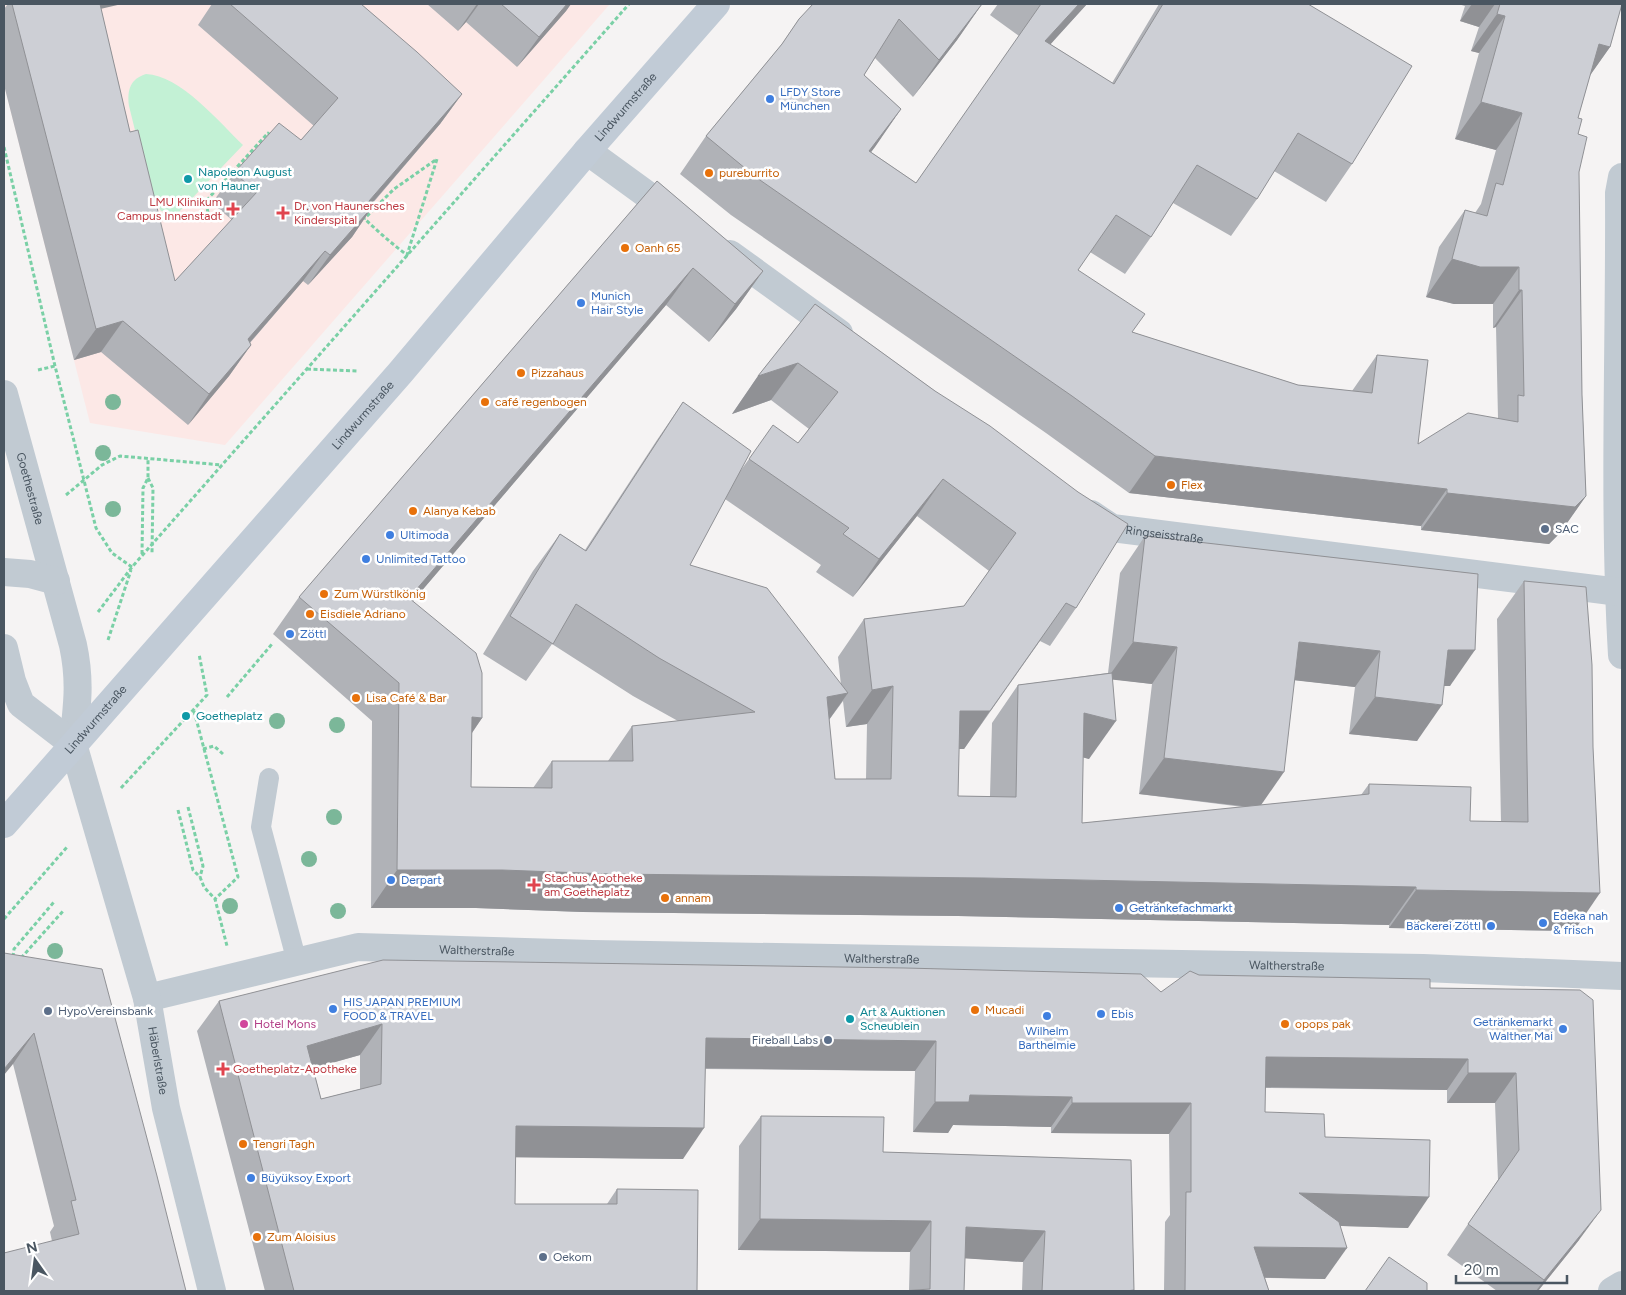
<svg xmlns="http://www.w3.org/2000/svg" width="1626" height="1295" viewBox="0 0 1626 1295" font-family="Figtree,sans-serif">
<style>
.medical{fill:#fce8e6}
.green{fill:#c3f1d5}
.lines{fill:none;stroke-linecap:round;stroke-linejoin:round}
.path{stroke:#7ad0a6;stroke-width:3;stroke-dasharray:4 2.5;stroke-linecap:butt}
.service{stroke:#c1cad2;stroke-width:20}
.minor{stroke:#c1cad2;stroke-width:28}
.tertiary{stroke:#c1cad2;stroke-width:28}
.secondary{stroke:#c1cbd6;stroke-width:28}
.tree{fill:#7bb799}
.wall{fill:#b0b2b7;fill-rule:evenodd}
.shaded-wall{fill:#909195}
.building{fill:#cdcfd5;stroke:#909195;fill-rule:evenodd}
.shop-dot{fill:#3f7fe0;stroke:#fff;stroke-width:2}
.food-dot{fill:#e8710a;stroke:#fff;stroke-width:2}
.culture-dot{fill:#0f9aa8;stroke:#fff;stroke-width:2}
.health-dot{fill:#e0444e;stroke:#fff;stroke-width:2}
.service-dot{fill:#5c6f8a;stroke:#fff;stroke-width:2}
.hotel-dot{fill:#d1479c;stroke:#fff;stroke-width:2}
.labels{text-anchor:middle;stroke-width:5;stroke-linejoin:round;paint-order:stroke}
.shop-label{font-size:12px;fill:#366cbe;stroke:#fff;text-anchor:start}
.street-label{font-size:12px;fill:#4a5661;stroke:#fff}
.culture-label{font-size:12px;fill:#0d838f;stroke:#fff;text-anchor:start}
.food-label{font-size:12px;fill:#c56008;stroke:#fff;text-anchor:start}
.health-label{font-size:12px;fill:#be3a42;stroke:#fff;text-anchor:start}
.service-label{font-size:12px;fill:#4e5e75;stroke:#fff;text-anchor:start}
.hotel-label{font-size:12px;fill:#b23c85;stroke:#fff;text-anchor:start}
</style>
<rect width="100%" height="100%" fill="#f5f3f3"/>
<path class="medical" d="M 4,4 L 610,4 L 225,445 L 90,423 L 4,85 Z"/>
<path class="green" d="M 146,74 C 180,75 219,122 243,145 L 178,213 L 161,211 L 150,191 L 129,106 C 127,90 130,79 146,74 Z"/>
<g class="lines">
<g class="path">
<path d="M 4,147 L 55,366 L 96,528 L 112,553 L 132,567"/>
<path d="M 208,213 L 206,201 L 268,133 L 270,135"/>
<path d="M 362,216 C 376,230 391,243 407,255 L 437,159 L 394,189 L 364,219"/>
<path d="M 307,369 L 358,371"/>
<path d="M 38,370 L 55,366"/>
<path d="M 148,478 L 153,488 L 152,553"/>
<path d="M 66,495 L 102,465 L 120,456 L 222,465"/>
<path d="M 142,554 L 143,488 L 148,478 L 148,458"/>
<path d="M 98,612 L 132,567 L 629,4"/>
<path d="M 108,640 L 131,570"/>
<path d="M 227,697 L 272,644"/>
<path d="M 194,711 L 238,877 L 215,899"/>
<path d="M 203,749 L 214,746 L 223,754"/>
<path d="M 121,788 L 207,695 L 199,654"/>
<path d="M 188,807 L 203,866 L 200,877"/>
<path d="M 178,810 L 193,870 L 200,877 L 204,887 L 215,899 L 227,946"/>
<path d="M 4,919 L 68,846"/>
<path d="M 13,957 L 14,949 L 54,902"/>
<path d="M 21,958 L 64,910"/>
</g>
<path class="service" d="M 269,778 L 261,827 L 297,962"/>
<g class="minor">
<path d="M 587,151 L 675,215"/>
<path d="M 1622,177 L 1619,193 C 1620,347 1613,501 1622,655"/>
<path d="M 730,254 L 839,333"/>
<path id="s1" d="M 4,394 L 73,645 C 81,682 77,707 73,744"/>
<path id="s2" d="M 1091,514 L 1112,528 L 1619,592"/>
<path d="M 4,572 L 30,574 L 56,581"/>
<path d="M 4,648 L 12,681 L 21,704 L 73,744"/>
<path id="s3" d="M 147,998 L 358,947 L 592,954 L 1423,968 L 1622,976"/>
<path d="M 1612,1291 L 1622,1285"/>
</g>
<path class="tertiary" id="s4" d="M 73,744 L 147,998 L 166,1108 L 212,1291"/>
<path class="secondary" id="s5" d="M 4,824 L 400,373 L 587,151 L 716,4"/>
</g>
<g class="tree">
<circle cx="113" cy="402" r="8"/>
<circle cx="103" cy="453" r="8"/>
<circle cx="113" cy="509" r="8"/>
<circle cx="277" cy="721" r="8"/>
<circle cx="337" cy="725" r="8"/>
<circle cx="334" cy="817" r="8"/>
<circle cx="309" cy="859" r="8"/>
<circle cx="230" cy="906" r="8"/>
<circle cx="338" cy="911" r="8"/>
<circle cx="55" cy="951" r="8"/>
</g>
<g class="wall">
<path d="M 8,4 L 101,9 L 130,132 L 175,281 L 232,220 L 212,203 L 234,173 L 301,140 L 314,126 L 198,25 L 212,4 L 361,4 L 462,94 L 440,124 L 372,204 L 373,206 L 352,237 L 308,285 L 303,281 L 250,343 L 251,345 L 229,376 L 188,425 L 101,352 L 74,360 L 4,85 L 4,9 Z"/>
<path d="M 427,4 L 571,4 L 566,11 L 517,67 L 466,22 L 458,31 Z"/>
<path d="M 982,4 L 957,40 L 913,97 L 875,58 L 864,75 L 901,109 L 871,152 L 916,183 L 1019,36 L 990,15 L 998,4 L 1087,4 L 1050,44 L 1112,83 L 1159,4 L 1308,4 L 1352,164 L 1326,202 L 1274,171 L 1257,199 L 1231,236 L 1173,203 L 1151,237 L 1125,274 L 1090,252 L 1078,270 L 1132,332 L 1298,385 L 1352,391 L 1377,355 L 1418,444 L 1498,418 L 1496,327 L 1493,328 L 1493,304 L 1454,304 L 1426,297 L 1439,247 L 1465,210 L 1475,213 L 1481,204 L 1496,150 L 1455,139 L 1479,53 L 1471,51 L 1479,27 L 1460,21 L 1465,6 L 1458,4 L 1622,4 L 1610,47 L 1590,75 L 1578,118 L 1582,395 L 1586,496 L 1560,533 L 1549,544 L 1421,530 L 1421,526 L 1129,493 L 1046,433 L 731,215 L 680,174 L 706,136 L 782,44 L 799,19 Z"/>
<path d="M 657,181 L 763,271 L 736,309 L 709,342 L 666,305 L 413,601 L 482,718 L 472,733 L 471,787 L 533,788 L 552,761 L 608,761 L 632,726 L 678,721 L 633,696 L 552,644 L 526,681 L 483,654 L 533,571 L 560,534 L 585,550 L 657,440 L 683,402 L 741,470 L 749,459 L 798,443 L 809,429 L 771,400 L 732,414 L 758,376 L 815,304 L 935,391 L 1076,608 L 1050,646 L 1040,641 L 964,749 L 959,749 L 958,796 L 990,796 L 992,723 L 1018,685 L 1108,673 L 1120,573 L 1145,536 L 1478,574 L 1450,686 L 1444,686 L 1417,741 L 1349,734 L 1355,687 L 1295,680 L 1261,805 L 1361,795 L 1369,784 L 1470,821 L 1501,822 L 1497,619 L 1524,581 L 1574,931 L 1389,928 L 1389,925 L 958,916 L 583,912 L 476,908 L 371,908 L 372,721 L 273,634 L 299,597 ZM 725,499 L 821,565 L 816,572 L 853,597 L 917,516 L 989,571 L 964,606 L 864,619 L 838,657 L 841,685 L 690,565 ZM 1112,679 L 1152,684 L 1139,794 L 1243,807 L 1082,823 L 1083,757 L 1089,759 ZM 843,701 L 846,727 L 867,724 L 866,779 L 835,779 L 829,720 Z"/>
<path d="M 4,953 L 186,1291 L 52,1241 L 50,1232 L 54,1226 L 13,1064 Z"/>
<path d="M 1199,975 L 1430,988 L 1580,990 L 1579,1240 L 1538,1291 L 1497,1291 L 1447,1255 L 1498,1180 L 1495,1103 L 1447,1103 L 1447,1090 L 1265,1088 L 1265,1112 L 1325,1137 L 1408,1228 L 1341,1226 L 1325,1279 L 1265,1278 L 1269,1291 L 1164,1291 L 1165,1222 L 1170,1215 L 1169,1134 L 1051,1133 L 1051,1127 L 953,1125 L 948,1133 L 913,1132 L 915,1071 L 705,1069 L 683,1159 L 515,1157 L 515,1204 L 607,1204 L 617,1189 L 697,1291 L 265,1291 L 197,1031 L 219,1001 L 1161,992 ZM 360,1055 L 360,1089 L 321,1099 L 313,1068 Z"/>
<path d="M 761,1116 L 883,1152 L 1131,1160 L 1134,1290 L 1133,1291 L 1022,1291 L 1023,1262 L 965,1258 L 964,1291 L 909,1291 L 910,1252 L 738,1250 L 739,1146 Z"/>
</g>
<g class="shaded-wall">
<path d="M 82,4 L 122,4 L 74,15 Z"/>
<path d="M 162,4 L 174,4 L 161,5 Z"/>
<path d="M 477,4 L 479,4 L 466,22 L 458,31 Z"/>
<path d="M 567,4 L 571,4 L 566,11 L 517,67 L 539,37 Z"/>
<path d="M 982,4 L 957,40 L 913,97 L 939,60 Z"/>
<path d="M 1079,4 L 1087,4 L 1020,78 L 1045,41 Z"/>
<path d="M 1472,4 L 1495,4 L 1479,27 L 1460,21 Z"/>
<path d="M 1497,14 L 1505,16 L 1479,53 L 1471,51 Z"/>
<path d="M 1599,44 L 1610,47 L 1584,84 Z"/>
<path d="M 462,94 L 440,124 L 348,231 L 369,201 Z"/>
<path d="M 1481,102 L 1522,113 L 1496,150 L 1455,139 Z"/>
<path d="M 901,109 L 875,147 L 843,188 L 869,151 Z"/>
<path d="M 373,206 L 352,237 L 308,285 L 330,255 Z"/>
<path d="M 325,251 L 303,281 L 226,370 L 248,339 Z"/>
<path d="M 1452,259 L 1519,267 L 1493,304 L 1454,304 L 1426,297 Z"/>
<path d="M 693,268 L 666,305 L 383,636 L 409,598 Z"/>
<path d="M 763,271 L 736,309 L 709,342 L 735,304 Z"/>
<path d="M 1519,290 L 1522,290 L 1496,327 L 1493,328 Z"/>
<path d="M 123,321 L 101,352 L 74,360 L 96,329 Z"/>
<path d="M 251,345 L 229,376 L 188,425 L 209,394 Z"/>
<path d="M 798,363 L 771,400 L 732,414 L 758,376 Z"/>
<path d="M 1155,456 L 1447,489 L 1421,526 L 1129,493 Z"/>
<path d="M 943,479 L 917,516 L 853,597 L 879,559 Z"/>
<path d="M 1447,493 L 1586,496 L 1560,533 L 1549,544 L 1421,530 Z"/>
<path d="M 1133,642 L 1177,647 L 1152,684 L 1107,679 Z"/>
<path d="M 1299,642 L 1380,651 L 1355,687 L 1274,678 Z"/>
<path d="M 1448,650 L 1475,650 L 1450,686 L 1423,686 Z"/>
<path d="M 893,686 L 867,724 L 846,727 L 872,690 Z"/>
<path d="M 848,693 L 821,731 L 827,697 Z"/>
<path d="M 1375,697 L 1442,705 L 1417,741 L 1349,734 Z"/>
<path d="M 960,711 L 990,711 L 964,749 L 933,749 Z"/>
<path d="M 1084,713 L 1116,721 L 1089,759 L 1058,751 Z"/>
<path d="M 472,717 L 482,718 L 456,756 Z"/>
<path d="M 1164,758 L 1284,772 L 1259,808 L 1139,794 Z"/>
<path d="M 397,870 L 502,870 L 984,878 L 1416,887 L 1389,925 L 958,916 L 583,912 L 476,908 L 371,908 Z"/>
<path d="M 1416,890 L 1600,893 L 1574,931 L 1389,928 Z"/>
<path d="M 382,1024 L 360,1055 L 286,1076 L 307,1046 Z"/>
<path d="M 34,1033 L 13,1064 L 4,1075 L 4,1069 Z"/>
<path d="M 706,1038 L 936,1041 L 915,1071 L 684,1068 Z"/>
<path d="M 1266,1057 L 1468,1059 L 1447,1090 L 1245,1087 Z"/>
<path d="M 1468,1073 L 1516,1073 L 1495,1103 L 1447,1103 Z"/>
<path d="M 970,1095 L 1072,1097 L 1051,1127 L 953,1125 L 948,1133 L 913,1132 L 935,1102 Z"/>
<path d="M 1072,1103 L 1191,1103 L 1169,1134 L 1051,1133 Z"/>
<path d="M 516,1126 L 704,1128 L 683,1159 L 494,1157 Z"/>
<path d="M 1299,1193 L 1429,1197 L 1408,1228 L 1278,1224 Z"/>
<path d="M 1601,1210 L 1579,1240 L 1538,1291 L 1536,1291 L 1544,1280 Z"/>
<path d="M 760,1219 L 931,1221 L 910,1252 L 738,1250 Z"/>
<path d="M 966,1227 L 1045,1231 L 1023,1262 L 944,1257 Z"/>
<path d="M 1254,1247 L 1347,1248 L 1325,1279 L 1233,1277 Z"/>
</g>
<g class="building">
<path d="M 12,4 L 100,4 L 130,132 L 138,130 L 175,281 L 257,192 L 234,173 L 279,123 L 301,140 L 338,98 L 230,4 L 361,4 L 417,52 L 462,94 L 369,201 L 373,206 L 330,255 L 325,251 L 248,339 L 251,345 L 209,394 L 123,321 L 96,329 Z"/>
<path d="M 501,4 L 567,4 L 539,37 Z"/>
<path d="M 813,4 L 982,4 L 939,60 L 899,19 L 864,75 L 901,109 L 869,151 L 916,183 L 1041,4 L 1079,4 L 1045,41 L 1114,84 L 1163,4 L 1308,4 L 1412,66 L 1352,164 L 1298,133 L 1257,199 L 1197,165 L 1151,237 L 1116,215 L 1078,270 L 1145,314 L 1132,332 L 1298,385 L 1372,393 L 1377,355 L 1428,360 L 1418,444 L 1468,413 L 1518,422 L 1518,395 L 1524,396 L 1522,290 L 1519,290 L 1519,267 L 1480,267 L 1452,259 L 1465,210 L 1487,216 L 1496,183 L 1503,185 L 1522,113 L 1481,102 L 1505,16 L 1497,14 L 1500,4 L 1622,4 L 1610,47 L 1599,44 L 1578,118 L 1582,119 L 1578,134 L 1587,137 L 1579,172 L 1582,395 L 1586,496 L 1575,507 L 1447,493 L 1447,489 L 1155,456 L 1072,396 L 757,178 L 706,136 L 782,44 L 799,19 Z"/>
<path d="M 657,181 L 763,271 L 735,304 L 693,268 L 409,598 L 476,653 L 482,673 L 482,718 L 472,717 L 471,787 L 552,788 L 552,761 L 633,761 L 632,726 L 755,712 L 659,658 L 576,604 L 553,644 L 510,616 L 560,534 L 586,551 L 683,402 L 751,451 L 690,565 L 767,588 L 848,693 L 827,697 L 835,779 L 891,779 L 893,686 L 872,690 L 864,619 L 964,606 L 1016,533 L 943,479 L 879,559 L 843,534 L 849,528 L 749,459 L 773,425 L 798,443 L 838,392 L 798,363 L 758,376 L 815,304 L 935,391 L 990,426 L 1078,492 L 1128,524 L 1076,608 L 1066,603 L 990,711 L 960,711 L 958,796 L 1016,797 L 1018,685 L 1112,673 L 1116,721 L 1084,713 L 1082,823 L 1369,794 L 1369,784 L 1471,787 L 1470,821 L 1528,822 L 1524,581 L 1586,587 L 1592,665 L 1593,747 L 1600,893 L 1416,890 L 1416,887 L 984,878 L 610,874 L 502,870 L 397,870 L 399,683 L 299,597 Z"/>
<path d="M 1145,536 L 1478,574 L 1475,650 L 1448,650 L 1442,705 L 1375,697 L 1380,651 L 1299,642 L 1284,772 L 1164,758 L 1177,647 L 1133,642 Z"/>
<path d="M 4,953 L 102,969 L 157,1176 L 186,1291 L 4,1291 L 4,1253 L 79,1234 L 71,1201 L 76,1200 L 34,1033 L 4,1069 Z"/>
<path d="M 383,960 L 905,968 L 1141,974 L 1161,992 L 1190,971 L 1199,975 L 1430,979 L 1430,988 L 1580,990 L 1593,1000 L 1601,1210 L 1544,1280 L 1468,1224 L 1519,1150 L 1516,1073 L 1468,1073 L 1468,1059 L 1266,1057 L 1265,1112 L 1324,1114 L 1325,1137 L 1430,1140 L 1429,1197 L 1299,1193 L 1339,1222 L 1347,1248 L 1254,1247 L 1269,1291 L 1185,1291 L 1186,1192 L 1191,1192 L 1191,1103 L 1072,1103 L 1072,1097 L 970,1095 L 969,1102 L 935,1102 L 936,1041 L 706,1038 L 704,1128 L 516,1126 L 515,1204 L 617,1204 L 617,1189 L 698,1190 L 697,1291 L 294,1291 L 219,1001 ZM 382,1024 L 381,1084 L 321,1099 L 307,1046 Z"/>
<path d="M 761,1116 L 884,1117 L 883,1152 L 1131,1160 L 1134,1290 L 1126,1291 L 1042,1291 L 1045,1231 L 966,1227 L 964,1291 L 902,1291 L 930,1289 L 931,1221 L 760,1219 Z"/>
<path d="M 1389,1257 L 1427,1283 L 1427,1291 L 1365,1291 Z"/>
</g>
<g class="shop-dot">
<circle cx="770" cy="99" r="5"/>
<circle cx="581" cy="303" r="5"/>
<circle cx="390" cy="535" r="5"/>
<circle cx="366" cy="559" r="5"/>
<circle cx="290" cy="634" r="5"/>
<circle cx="391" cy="880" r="5"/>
<circle cx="1119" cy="908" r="5"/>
<circle cx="1543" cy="923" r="5"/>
<circle cx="1491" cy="926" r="5"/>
<circle cx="333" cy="1009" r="5"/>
<circle cx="1101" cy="1014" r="5"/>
<circle cx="1047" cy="1016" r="5"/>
<circle cx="1563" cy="1029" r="5"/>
<circle cx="251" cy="1178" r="5"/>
</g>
<g class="food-dot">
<circle cx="709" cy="173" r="5"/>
<circle cx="625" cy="248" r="5"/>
<circle cx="521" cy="373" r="5"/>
<circle cx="485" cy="402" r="5"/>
<circle cx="1171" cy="485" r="5"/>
<circle cx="413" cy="511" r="5"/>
<circle cx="324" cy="594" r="5"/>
<circle cx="310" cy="614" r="5"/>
<circle cx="356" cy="698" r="5"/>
<circle cx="665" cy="898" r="5"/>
<circle cx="975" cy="1010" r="5"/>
<circle cx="1285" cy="1024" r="5"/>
<circle cx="243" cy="1144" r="5"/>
<circle cx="257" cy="1237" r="5"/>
</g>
<g class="culture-dot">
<circle cx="188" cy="179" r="5"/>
<circle cx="186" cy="716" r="5"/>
<circle cx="850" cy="1019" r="5"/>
</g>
<g class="health-dot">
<path d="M230.5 201.5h5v5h5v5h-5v5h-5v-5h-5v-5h5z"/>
<path d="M280.5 205.5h5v5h5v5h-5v5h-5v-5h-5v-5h5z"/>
<path d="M531.5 877.5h5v5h5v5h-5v5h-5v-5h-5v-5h5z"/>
<path d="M220.5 1061.5h5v5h5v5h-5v5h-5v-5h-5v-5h5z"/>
</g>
<g class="service-dot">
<circle cx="1545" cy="529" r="5"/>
<circle cx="48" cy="1011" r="5"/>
<circle cx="828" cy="1040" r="5"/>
<circle cx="543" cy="1257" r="5"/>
</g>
<circle class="hotel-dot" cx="244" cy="1024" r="5"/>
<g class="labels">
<g class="shop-label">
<text x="780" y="96">LFDY Store<tspan x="780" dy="14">München</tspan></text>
<text x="591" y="300">Munich<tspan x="591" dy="14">Hair Style</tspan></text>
<text x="400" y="539">Ultimoda</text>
<text x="376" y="563">Unlimited Tattoo</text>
<text x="300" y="638">Zöttl</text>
<text x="401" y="884">Derpart</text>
<text x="1129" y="912">Getränkefachmarkt</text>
<text x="1553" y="920">Edeka nah<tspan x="1553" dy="14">&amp; frisch</tspan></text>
<text x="1481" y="930" text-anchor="end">Bäckerei Zöttl</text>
<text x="343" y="1006">HIS JAPAN PREMIUM<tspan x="343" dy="14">FOOD &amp; TRAVEL</tspan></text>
<text x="1111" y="1018">Ebis</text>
<text x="1553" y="1026" text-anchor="end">Getränkemarkt<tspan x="1553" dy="14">Walther Mai</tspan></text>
<text x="1047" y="1035" text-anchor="middle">Wilhelm<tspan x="1047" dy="14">Barthelmie</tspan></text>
<text x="261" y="1182">Büyüksoy Export</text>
</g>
<g class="street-label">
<text dy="4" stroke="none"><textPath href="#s5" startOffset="949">Lindwurmstraße</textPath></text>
<text dy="4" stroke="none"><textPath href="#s5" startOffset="544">Lindwurmstraße</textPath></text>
<text dy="4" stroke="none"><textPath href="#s1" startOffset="98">Goethestraße</textPath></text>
<text dy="4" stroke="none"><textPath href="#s2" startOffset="78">Ringseisstraße</textPath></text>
<text dy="4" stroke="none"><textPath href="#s5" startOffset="139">Lindwurmstraße</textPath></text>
<text dy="4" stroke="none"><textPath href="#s3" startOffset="336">Waltherstraße</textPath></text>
<text dy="4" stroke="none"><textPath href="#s3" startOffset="741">Waltherstraße</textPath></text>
<text dy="4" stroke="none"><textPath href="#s3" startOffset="1146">Waltherstraße</textPath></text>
<text dy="4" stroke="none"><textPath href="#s4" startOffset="328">Häberlstraße</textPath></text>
</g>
<g class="culture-label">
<text x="198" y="176">Napoleon August<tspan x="198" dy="14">von Hauner</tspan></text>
<text x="196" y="720">Goetheplatz</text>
<text x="860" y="1016">Art &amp; Auktionen<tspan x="860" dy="14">Scheublein</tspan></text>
</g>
<g class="food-label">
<text x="719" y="177">pureburrito</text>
<text x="635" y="252">Oanh 65</text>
<text x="531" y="377">Pizzahaus</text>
<text x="495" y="406">café regenbogen</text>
<text x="1181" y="489">Flex</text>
<text x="423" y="515">Alanya Kebab</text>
<text x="334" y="598">Zum Würstlkönig</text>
<text x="320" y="618">Eisdiele Adriano</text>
<text x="366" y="702">Lisa Café &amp; Bar</text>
<text x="675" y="902">annam</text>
<text x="985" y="1014">Mucadi</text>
<text x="1295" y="1028">opops pak</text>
<text x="253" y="1148">Tengri Tagh</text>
<text x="267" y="1241">Zum Aloisius</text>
</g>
<g class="health-label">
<text x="222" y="206" text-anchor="end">LMU Klinikum<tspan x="222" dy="14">Campus Innenstadt</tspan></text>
<text x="294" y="210">Dr. von Haunersches<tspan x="294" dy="14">Kinderspital</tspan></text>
<text x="544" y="882">Stachus Apotheke<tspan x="544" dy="14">am Goetheplatz</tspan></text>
<text x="233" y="1073">Goetheplatz-Apotheke</text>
</g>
<g class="service-label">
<text x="1555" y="533">SAC</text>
<text x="58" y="1015">HypoVereinsbank</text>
<text x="818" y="1044" text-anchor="end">Fireball Labs</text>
<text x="553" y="1261">Oekom</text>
</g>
<g class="hotel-label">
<text x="254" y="1028">Hotel Mons</text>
</g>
</g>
<rect width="1626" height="1295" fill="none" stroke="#4a5661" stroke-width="10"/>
<g transform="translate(35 1260) rotate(346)" stroke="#ffffff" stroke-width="4" paint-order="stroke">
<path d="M0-4L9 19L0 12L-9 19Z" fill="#4a5661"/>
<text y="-8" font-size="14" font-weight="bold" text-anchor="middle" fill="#4a5661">N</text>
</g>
<path d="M1456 1275v8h111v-8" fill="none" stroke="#4a5661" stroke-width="2.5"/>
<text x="1464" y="1275" font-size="15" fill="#4a5661" stroke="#ffffff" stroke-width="4" paint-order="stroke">20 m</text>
</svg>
